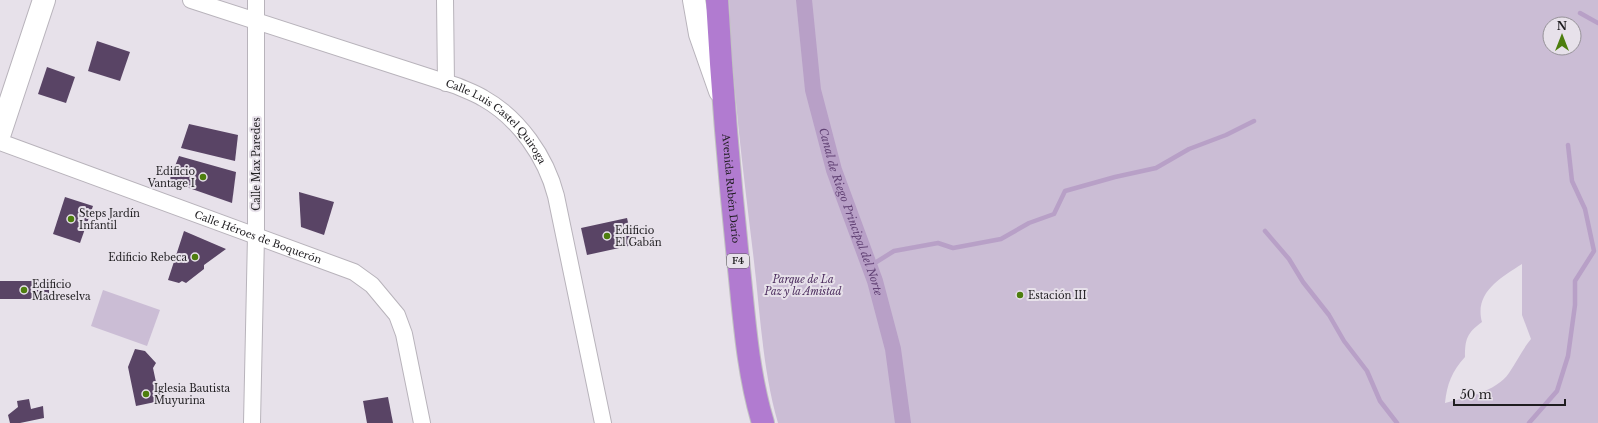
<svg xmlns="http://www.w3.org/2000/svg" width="1598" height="423" viewBox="0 0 1598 423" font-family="'Libre Baskerville',serif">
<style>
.green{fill:#cbbdd5;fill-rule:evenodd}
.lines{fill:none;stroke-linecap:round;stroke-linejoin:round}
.stream{stroke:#b8a0c7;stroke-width:4.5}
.canal{stroke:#b8a0c7;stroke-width:16}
.building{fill:#594465}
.street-casing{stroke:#b8b3bb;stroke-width:18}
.secondary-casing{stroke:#b8b3bb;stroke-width:24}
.highway-casing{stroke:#c0c0c1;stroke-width:24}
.street{stroke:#fff;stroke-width:16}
.secondary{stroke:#fff;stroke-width:22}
.highway{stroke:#b17bd0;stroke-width:22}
.poi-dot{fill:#4d7e0e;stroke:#e7e1ea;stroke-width:1.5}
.labels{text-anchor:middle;stroke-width:4;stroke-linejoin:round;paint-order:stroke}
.shield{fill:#e7e1ea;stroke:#5b585d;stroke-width:1}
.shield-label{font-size:9px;font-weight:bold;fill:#1f1d20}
.street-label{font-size:10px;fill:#1f1d20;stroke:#e7e1ea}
.poi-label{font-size:10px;fill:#1f1d20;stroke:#e7e1ea;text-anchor:start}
.park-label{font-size:10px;font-style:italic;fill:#4c2d5e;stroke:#e7e1ea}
.water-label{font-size:11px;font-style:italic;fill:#634376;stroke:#e7e1ea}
</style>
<rect width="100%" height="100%" fill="#e7e1ea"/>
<g class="green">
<path d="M 729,0 L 1598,0 L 1598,423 L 778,423 C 762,368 760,309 753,253 C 743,169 732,84 729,0 ZM 1550,24 L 1574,24 L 1574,48 L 1550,48 ZM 1522,264 L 1522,315 L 1531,339 C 1522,350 1517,361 1509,373 C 1496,392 1466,397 1445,403 C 1447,384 1452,371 1465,357 C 1465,339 1467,333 1482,322 C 1474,293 1500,278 1522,264 Z"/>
<path d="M 103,290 L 160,310 L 147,346 L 91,326 Z"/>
</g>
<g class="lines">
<g class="stream">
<path d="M 1580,13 L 1598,23"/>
<path d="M 1265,231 L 1289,259 L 1303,282 L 1329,315 L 1344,341 L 1367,371 L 1380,401 L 1397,423"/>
<path d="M 870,266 L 894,251 L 938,243 L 953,248 L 1001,239 L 1029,223 L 1054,214 L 1065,191 L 1115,177 L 1156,168 L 1189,149 L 1226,135 L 1254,121"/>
<path d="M 1529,423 L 1557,391 L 1568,356 L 1575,305 L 1575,281 L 1594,251 L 1585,209 L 1572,181 L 1568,145"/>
</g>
<path class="canal" id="s1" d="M 804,0 L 813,90 L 834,170 L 875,281 L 893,349 L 903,423"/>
</g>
<g class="building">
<path d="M 97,41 L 130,52 L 120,81 L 88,71 Z"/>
<path d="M 47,67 L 75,77 L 66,103 L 38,94 Z"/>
<path d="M 189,124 L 238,135 L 235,161 L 181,148 Z"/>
<path d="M 179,156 L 236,172 L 232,203 L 169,181 Z"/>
<path d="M 299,192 L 334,202 L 324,235 L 301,227 Z"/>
<path d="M 65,197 L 93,206 L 80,243 L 53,234 Z"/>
<path d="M 627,218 L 633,245 L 587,255 L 581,228 Z"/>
<path d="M 184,231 L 226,249 L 204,265 L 204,269 L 186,283 L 182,281 L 179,283 L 168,280 Z"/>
<rect x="0" y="281" width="49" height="18"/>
<path d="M 135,349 L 145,351 L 156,363 L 153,368 L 160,401 L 136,406 L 128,367 Z"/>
<path d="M 388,397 L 393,423 L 367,423 L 363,401 Z"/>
<path d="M 29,399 L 31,409 L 43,406 L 44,418 L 20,423 L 10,423 L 8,415 L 18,407 L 17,401 Z"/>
</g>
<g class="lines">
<defs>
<g id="street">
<path id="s2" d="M 191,0 L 457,86 C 466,90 475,93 483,98 C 519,118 546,157 556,196 L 603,423"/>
<path d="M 445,0 L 446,83"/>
<path id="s3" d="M 0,142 L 354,272 L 372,285 L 397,315 L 404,334 L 422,423"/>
<path d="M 252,423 L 256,236 L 256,0"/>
</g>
<g id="secondary">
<path d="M 694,0 L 700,34 L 720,91"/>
<path d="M 0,133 L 44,0"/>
</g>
<g id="highway">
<path id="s4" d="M 717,0 C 722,87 729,173 738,259 C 744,314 747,370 763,423"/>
</g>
</defs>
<use href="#street" class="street-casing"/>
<use href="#secondary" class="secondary-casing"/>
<use href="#highway" class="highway-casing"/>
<use href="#street" class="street"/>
<use href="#secondary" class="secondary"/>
<use href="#highway" class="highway"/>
</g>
<g class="poi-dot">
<circle cx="203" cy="177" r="4"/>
<circle cx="71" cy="219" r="4"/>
<circle cx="607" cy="236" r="4"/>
<circle cx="195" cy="257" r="4"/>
<circle cx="24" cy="290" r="4"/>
<circle cx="1020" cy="295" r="4"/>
<circle cx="146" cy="394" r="4"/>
</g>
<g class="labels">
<rect class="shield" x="727" y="254" width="22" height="14" rx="3"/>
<g class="shield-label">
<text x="738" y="264">F4</text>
</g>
<g class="street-label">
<text dy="4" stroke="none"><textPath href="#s2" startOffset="333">Calle Luis Castel Quiroga</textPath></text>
<text transform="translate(256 164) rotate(-90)" y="4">Calle Max Paredes</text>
<text dy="4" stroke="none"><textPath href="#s4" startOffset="189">Avenida Rubén Darío</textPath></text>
<text dy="4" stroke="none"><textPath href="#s3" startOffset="275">Calle Héroes de Boquerón</textPath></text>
</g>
<g class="poi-label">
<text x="195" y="175" text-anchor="end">Edificio<tspan x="195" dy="12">Vantage I</tspan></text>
<text x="79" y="217">Steps Jardín<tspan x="79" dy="12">Infantil</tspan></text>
<text x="615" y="234">Edificio<tspan x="615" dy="12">El Gabán</tspan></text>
<text x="187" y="261" text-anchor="end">Edificio Rebeca</text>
<text x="32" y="288">Edificio<tspan x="32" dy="12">Madreselva</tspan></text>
<text x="1028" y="299">Estación III</text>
<text x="154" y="392">Iglesia Bautista<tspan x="154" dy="12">Muyurina</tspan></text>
</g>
<g class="park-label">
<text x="803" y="283">Parque de La<tspan x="803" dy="12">Paz y la Amistad</tspan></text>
</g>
<g class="water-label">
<text dy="4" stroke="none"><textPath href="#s1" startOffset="218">Canal de Riego Principal del Norte</textPath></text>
</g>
</g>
<g transform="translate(1562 36)"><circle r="19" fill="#e7e1ea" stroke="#979399"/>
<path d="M0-3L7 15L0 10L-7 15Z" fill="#4d7e0e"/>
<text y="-6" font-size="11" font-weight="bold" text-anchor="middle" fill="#1f1d20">N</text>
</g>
<path d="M1454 399v6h111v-6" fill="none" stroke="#1f1d20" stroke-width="2"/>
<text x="1460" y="399" font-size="12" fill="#1f1d20" stroke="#e7e1ea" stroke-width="3" paint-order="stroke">50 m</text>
</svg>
